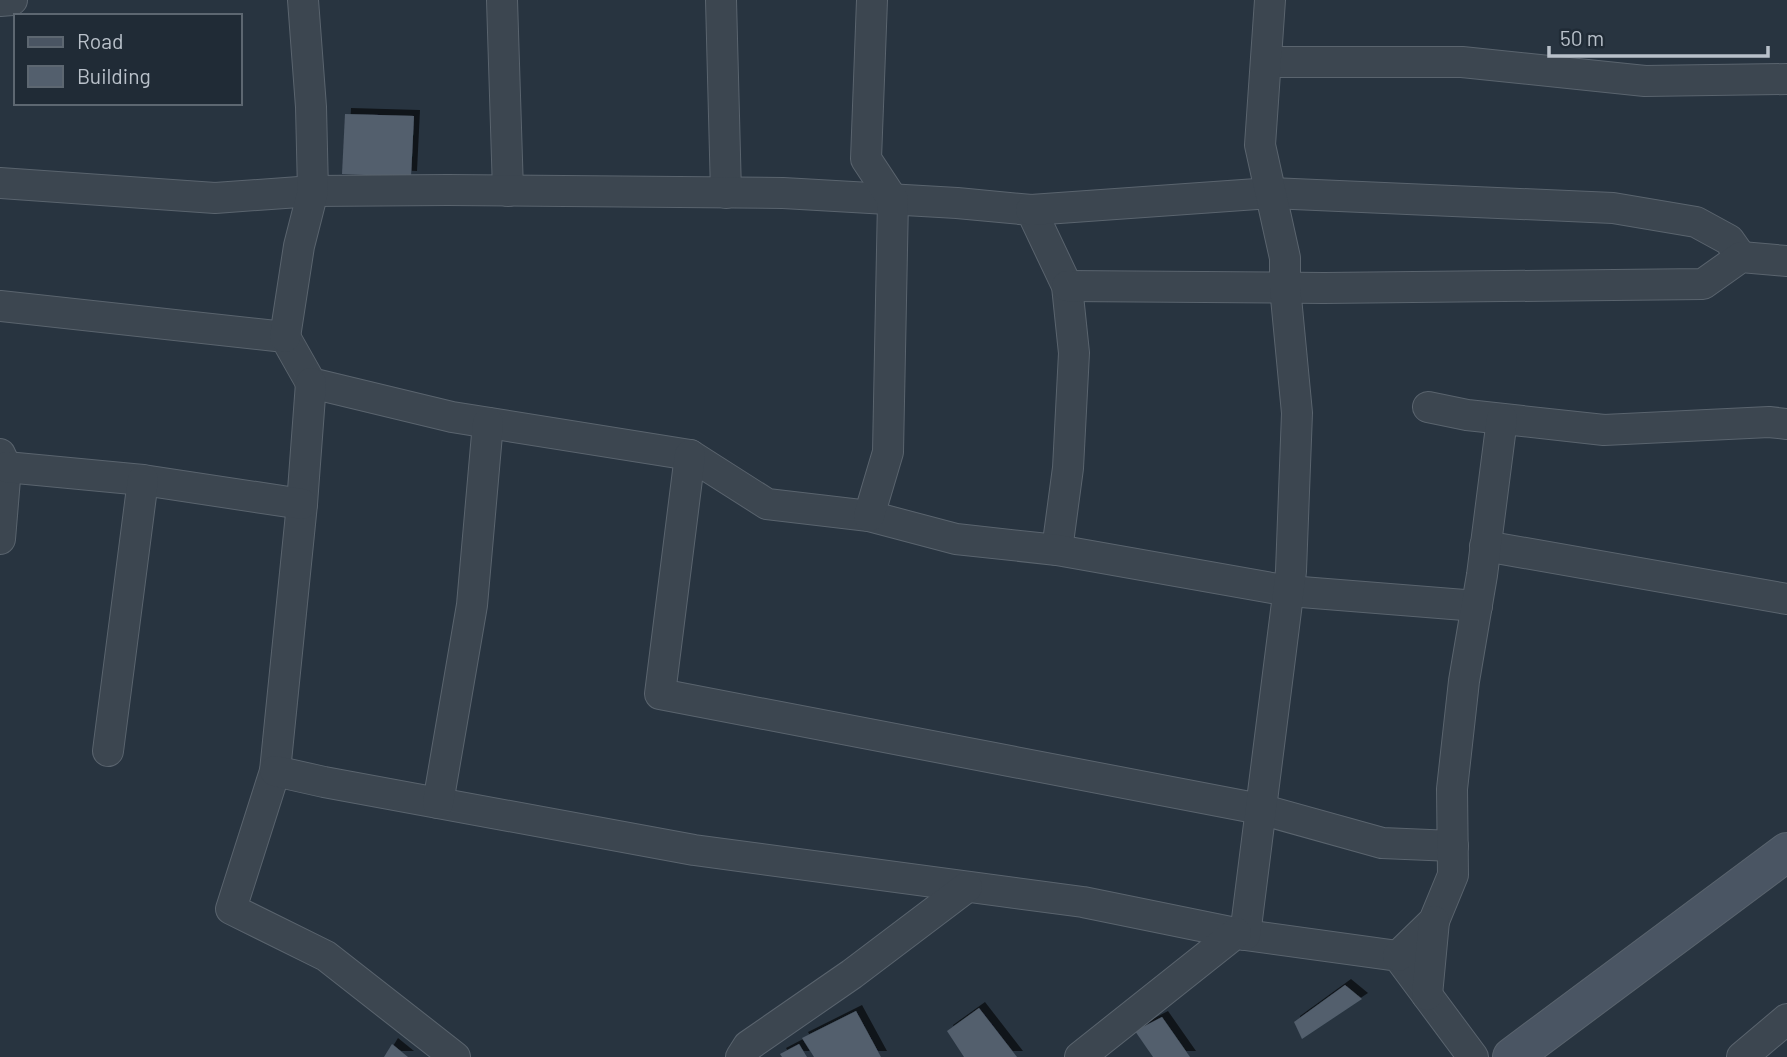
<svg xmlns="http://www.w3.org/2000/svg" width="1787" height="1057" viewBox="0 0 1787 1057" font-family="Barlow,sans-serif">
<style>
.building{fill:#535f6d;filter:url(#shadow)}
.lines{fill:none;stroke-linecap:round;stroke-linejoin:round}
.minor-casing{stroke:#5a646e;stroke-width:32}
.secondary-casing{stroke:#5a646e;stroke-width:40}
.minor{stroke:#3c4650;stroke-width:30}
.secondary{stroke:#4a5563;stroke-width:38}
</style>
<defs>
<filter id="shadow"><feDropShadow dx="6" dy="-6" stdDeviation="0" flood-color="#0009"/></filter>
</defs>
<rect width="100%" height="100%" fill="#283440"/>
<g class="building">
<path d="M 345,114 L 414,116 L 411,177 L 342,174 Z"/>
<path d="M 1345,985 L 1362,999 L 1302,1039 L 1294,1022 Z"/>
<path d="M 979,1008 L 1017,1057 L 964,1057 L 947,1031 Z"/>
<path d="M 856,1011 L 881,1057 L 814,1057 L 802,1038 Z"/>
<path d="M 1162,1017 L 1190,1057 L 1153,1057 L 1135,1031 Z"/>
<path d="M 392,1044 L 408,1057 L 384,1057 Z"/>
<path d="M 799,1044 L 807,1057 L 782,1057 L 780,1054 Z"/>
</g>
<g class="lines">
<defs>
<g id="minor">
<path d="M 502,0 L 508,191"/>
<path d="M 721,0 L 726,193"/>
<path d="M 0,1 L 12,0"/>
<path d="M 1266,62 L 1462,62 L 1645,81 L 1787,79"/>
<path d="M 0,183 L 215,198 L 313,191 L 448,190 L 783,193 L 957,203 L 1031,210 L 1067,286 L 1074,353 L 1068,468 L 1057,550"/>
<path d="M 1031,210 L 1271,193 L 1613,208 L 1696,222 L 1729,240 L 1741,257"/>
<path d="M 1067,286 L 1324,288 L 1703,284 L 1741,257 L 1787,261"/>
<path d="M 0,306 L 285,337 L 311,383 L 452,417 L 690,455 L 767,504 L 869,516 L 956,539 L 1057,550 L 1289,591 L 1477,606"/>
<path d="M 285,337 L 299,246 L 313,191 L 311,107 L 303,0"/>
<path d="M 311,383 L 302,504 L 275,771 L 231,909 L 326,956 L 455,1057"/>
<path d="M 1428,407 L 1467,415 L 1604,430 L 1769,422 L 1787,424"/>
<path d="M 0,454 L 6,467 L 0,539"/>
<path d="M 690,455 L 660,694 L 1260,809 L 1382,843 L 1453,846"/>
<path d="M 6,467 L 143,480 L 302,504"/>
<path d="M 869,516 L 888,452 L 893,200 L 866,159 L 872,0"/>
<path d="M 1485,546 L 1787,599"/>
<path d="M 108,751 L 143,480"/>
<path d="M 275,771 L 324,782 L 694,850 L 1083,902 L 1245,935 L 1398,956 L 1473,1057"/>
<path d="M 438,803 L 472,605 L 488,423"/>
<path d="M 1245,935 L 1291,571 L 1297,413 L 1285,287 L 1285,258 L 1260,145 L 1270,0"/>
<path d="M 1398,956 L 1434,921 L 1453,875 L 1452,789 L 1464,681 L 1482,575 L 1502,419"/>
<path d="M 1427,995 L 1434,921"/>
<path d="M 741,1057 L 748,1046 L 852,974 L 967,887"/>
<path d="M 1080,1057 L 1236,933"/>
<path d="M 1742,1057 L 1787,1019"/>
</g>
<path id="secondary" d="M 1512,1057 L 1787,852"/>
</defs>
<use href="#minor" class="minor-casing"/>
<use href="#secondary" class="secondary-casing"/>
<use href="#minor" class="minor"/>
<use href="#secondary" class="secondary"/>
</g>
<rect x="14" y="14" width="228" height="91" fill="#202b36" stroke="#5d6771" stroke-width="2"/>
<rect x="28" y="37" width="35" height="10" fill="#4a5563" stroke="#5d6771" stroke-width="2"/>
<text x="77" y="49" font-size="21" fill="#b9c1ca">Road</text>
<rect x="28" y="66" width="35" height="21" fill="#535f6d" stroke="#5d6771" stroke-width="2"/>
<text x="77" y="84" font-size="21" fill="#b9c1ca">Building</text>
<path d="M1549 46v10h219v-10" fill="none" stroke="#b9c1ca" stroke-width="3.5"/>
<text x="1560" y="46" font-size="21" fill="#b9c1ca" stroke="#202b36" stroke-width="5" paint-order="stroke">50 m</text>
</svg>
